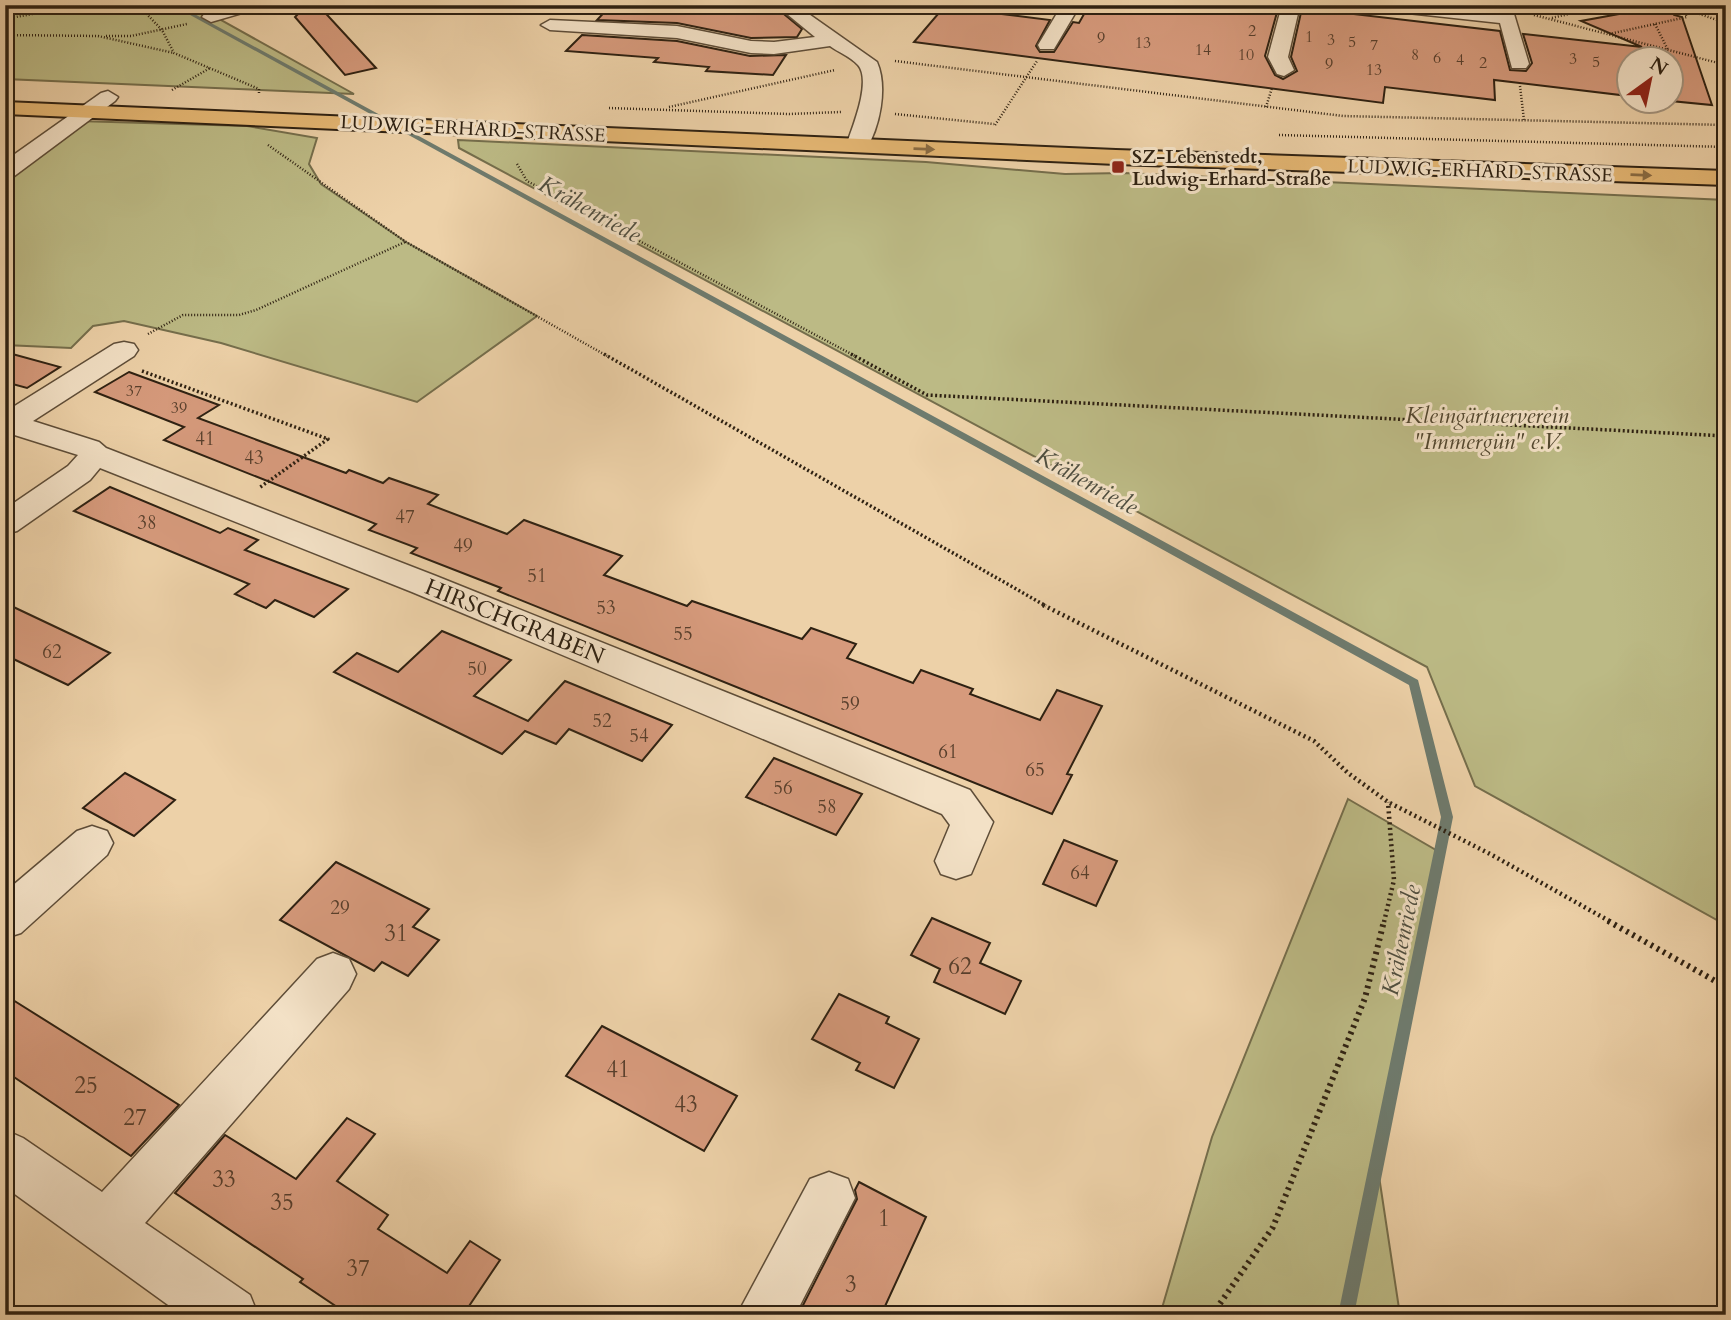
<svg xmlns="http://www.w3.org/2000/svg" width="1731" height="1320" viewBox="0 0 1731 1320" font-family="Cardo,serif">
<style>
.green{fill:#bcba85;stroke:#756e4c;stroke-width:2}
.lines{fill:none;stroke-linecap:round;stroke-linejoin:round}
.stream{fill:#6e7b6e;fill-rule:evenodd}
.building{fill:#d69a7c;stroke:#2e2112;stroke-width:2}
.minor-casing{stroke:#5e4d38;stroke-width:3}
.major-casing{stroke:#2e2112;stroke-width:4}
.path-far3{stroke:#2e2112;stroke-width:2.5;stroke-dasharray:1 2;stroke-linecap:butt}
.path-far2{stroke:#2e2112;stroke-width:3.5;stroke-dasharray:2 2.5;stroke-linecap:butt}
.path-far1{stroke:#2e2112;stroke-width:4.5;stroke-dasharray:2 3.5;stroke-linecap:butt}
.path{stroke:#2e2112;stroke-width:6;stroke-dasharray:2.5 4.5;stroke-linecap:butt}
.minor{fill:#f3e1c6;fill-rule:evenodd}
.major{fill:#e6b874;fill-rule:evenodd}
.oneway{fill:#8a6c43}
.poi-dot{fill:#8f2418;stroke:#f3e1c6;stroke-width:2.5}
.labels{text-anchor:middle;stroke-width:6;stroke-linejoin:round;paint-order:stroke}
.far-number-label{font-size:16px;fill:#583f2c}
.far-street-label{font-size:19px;fill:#2e2112;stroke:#f3e1c6}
.far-poi-label{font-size:19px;font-weight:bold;fill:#2e2112;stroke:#f3e1c6;text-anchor:start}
.number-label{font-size:19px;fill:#583f2c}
.park-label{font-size:23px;font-style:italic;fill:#52472f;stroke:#f3e1c6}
.street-label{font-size:23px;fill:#2e2112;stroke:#f3e1c6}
.near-number-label{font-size:23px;fill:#583f2c}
.water-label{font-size:24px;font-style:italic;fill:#4e4e40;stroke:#f3e1c6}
</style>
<rect width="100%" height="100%" fill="#edd1a8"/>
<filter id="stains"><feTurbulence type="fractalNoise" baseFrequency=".00286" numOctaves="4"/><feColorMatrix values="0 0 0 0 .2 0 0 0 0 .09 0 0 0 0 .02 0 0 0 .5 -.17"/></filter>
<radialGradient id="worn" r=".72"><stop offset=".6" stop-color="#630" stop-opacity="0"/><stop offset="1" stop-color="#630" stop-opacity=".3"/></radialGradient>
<g class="green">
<path d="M 5,5 L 194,5 L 354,94 L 5,79 Z"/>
<path d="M 77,121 L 247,126 L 317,138 L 309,164 L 321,184 L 406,242 L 537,316 L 417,402 L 221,343 L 124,321 L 93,326 L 71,348 L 5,345 L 5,172 Z"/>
<path d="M 458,140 L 926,162 L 1065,174 L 1124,173 L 1726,200 L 1726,925 L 1475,786 L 1427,667 L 459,148 Z"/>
<path d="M 1348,799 L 1441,853 L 1377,1163 L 1400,1315 L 1160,1315 L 1212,1137 Z"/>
</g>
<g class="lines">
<path class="stream" d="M 172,5 L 178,5 L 1418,680 L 1453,817 L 1354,1315 L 1338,1315 L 1441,817 L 1409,685 Z"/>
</g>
<g class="building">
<path d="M 307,5 L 318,5 L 376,68 L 345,75 L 295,17 Z"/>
<path d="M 611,5 L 773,5 L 802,29 L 797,37 L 751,38 L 677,23 L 597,20 Z"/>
<path d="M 1111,5 L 1279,5 L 1265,56 L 1275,75 L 1283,79 L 1297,71 L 1291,57 L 1302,8 L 1500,31 L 1510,70 L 1526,71 L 1532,63 L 1523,34 L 1642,47 L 1581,21 L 1668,5 L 1674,15 L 1682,17 L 1712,105 L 1671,101 L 1671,60 L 1629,60 L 1629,96 L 1494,80 L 1495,100 L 1385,87 L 1383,103 L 914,42 L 944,7 L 1050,20 L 1036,46 L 1040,52 L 1054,52 L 1073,22 L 1079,23 L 1088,7 L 1111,10 Z"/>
<path d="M 582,35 L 677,41 L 750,56 L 786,55 L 773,75 L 706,71 L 709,67 L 654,62 L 658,58 L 566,51 Z"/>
<path d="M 5,352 L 60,367 L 27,388 L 5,382 Z"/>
<path d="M 129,372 L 219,405 L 198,418 L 346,473 L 349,470 L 383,483 L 389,478 L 438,495 L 428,504 L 507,534 L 524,520 L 622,556 L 604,575 L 687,606 L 692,601 L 802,639 L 811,628 L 856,644 L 847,658 L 913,683 L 921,670 L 973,689 L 970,694 L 1040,720 L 1057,690 L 1102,706 L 1067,774 L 1072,775 L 1052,814 L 498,591 L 501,588 L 411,553 L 417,548 L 369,530 L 376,524 L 164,440 L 184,427 L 95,392 Z"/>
<path d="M 110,487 L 220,533 L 228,528 L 258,540 L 245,550 L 348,589 L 314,617 L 275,600 L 266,608 L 235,594 L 249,584 L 74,511 Z"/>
<path d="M 5,603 L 79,638 L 110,653 L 68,685 L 5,655 Z"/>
<path d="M 442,631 L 511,660 L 474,696 L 528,721 L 565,681 L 672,725 L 642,761 L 569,729 L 556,744 L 525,731 L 502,754 L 334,672 L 357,653 L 398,672 Z"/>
<path d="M 774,758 L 862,794 L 836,835 L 746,797 Z"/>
<path d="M 125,773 L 175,800 L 134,836 L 83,808 Z"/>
<path d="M 1064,840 L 1117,861 L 1096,906 L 1043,884 Z"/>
<path d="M 336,862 L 429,909 L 413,927 L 439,940 L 408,976 L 382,962 L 374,971 L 280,920 Z"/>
<path d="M 932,918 L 990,943 L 980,963 L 1021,981 L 1005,1014 L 934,982 L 940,969 L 911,955 Z"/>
<path d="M 839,994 L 889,1017 L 886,1023 L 919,1039 L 894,1088 L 856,1070 L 860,1063 L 812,1039 Z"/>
<path d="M 5,995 L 134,1076 L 179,1105 L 131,1156 L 5,1071 Z"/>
<path d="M 602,1026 L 737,1096 L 704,1151 L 566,1076 Z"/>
<path d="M 347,1118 L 375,1134 L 337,1181 L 388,1215 L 378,1229 L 447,1273 L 470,1241 L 500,1260 L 463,1315 L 349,1315 L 300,1282 L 303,1279 L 175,1193 L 225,1135 L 296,1179 Z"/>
<path d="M 859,1182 L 926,1217 L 881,1315 L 798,1315 L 857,1199 L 855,1190 Z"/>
</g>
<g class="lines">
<defs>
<g id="minor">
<path d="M 231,5 L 259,5 L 256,9 L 211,22 L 202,17 L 205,13 Z"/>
<path d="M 776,5 L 796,5 L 877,62 C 888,87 880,128 865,151 L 849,151 L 846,146 C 852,128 872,81 858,65 C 851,57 838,52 830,46 L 774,54 L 751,53 L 677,38 L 550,30 L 541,25 L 550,20 L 677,26 L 751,41 L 774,42 L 815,37 Z"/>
<path d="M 1062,5 L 1080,5 L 1054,49 L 1040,49 L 1038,45 Z"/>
<path d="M 1282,5 L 1300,5 L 1288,57 L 1294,70 L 1284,76 L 1277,74 L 1268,57 Z"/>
<path d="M 1371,5 L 1435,5 L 1514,14 L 1529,64 L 1526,68 L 1512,68 L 1500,23 L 1380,10 Z"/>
<path d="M 108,91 L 118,97 L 115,101 L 13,177 L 5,179 L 5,161 L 101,93 Z"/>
<path d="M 124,342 L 134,344 L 138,350 L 134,356 L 33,421 L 99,442 L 106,448 L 436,576 L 970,790 L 993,822 L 971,874 L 956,879 L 941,874 L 935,861 L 950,825 L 942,814 L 412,592 L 100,468 L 90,480 L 17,531 L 5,534 L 5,509 L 68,466 L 78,455 L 5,432 L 5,412 L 114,344 Z"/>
<path d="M 92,826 L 107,831 L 113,843 L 107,855 L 21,933 L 5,938 L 5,892 L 77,831 Z"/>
<path d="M 333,953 L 349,959 L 356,974 L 349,989 L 145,1223 L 250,1295 L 258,1315 L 182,1315 L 5,1187 L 5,1130 L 23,1138 L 102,1192 L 317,959 Z"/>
<path d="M 829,1172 L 848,1179 L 855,1198 L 795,1315 L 737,1315 L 810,1179 Z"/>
</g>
<path id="major" d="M 5,102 L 1116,150 L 1726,171 L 1726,185 L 1116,164 L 5,114 Z"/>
</defs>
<use href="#minor" class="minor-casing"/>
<use href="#major" class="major-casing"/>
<g class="path-far3">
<path d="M 138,5 L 162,30 L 174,53 L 259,89 L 259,95"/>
<path d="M 1682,8 L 1726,23"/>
<path d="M 1534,15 L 1726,65"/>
<path d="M 1552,18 L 1585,10 L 1573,5"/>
<path d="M 5,19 L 81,5"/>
<path d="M 1655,24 L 1668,50"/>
<path d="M 1609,34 L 1687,17 L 1680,5"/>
<path d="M 5,35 L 98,36 L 174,53"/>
<path d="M 106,36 L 131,36 L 187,24"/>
<path d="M 895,61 L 1343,116 L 1726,125"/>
<path d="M 1520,86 L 1524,120"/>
<path d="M 172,90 L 210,68"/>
<path d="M 669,107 L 835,70"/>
<path d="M 1266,107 L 1272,88"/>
<path d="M 609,108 L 789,114 L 841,112"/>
<path d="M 895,114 L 994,124"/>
<path d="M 995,125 L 1037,61"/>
<path d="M 1279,135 L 1726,147"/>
<path d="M 268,145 L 406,242 L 607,356"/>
<path d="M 517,164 L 527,181 L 855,356"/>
<path d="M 148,334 L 183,315 L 239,315 L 256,310 L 405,242"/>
</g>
<g class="path-far2">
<path d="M 604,354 L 1046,606"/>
<path d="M 851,354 L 927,395 L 1726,436"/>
<path d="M 142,371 L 328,439 L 259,488"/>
</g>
<g class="path-far1">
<path d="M 1043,605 L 1314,741 L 1348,773 L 1388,802 L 1492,855 L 1611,922"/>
<path d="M 1384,922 L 1394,880 L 1388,802"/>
</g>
<g class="path">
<path d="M 1608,921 L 1726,987"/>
<path d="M 1212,1315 L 1273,1227 L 1365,998 L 1384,921"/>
</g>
<use href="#minor" class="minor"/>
<use href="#major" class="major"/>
</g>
<defs><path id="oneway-solid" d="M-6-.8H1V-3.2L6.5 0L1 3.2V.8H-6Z" transform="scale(1.75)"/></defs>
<g class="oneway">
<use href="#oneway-solid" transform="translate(924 149) rotate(2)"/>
<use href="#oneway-solid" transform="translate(1641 175) rotate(2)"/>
</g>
<rect class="poi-dot" x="1111" y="160" width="14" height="14" rx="3.5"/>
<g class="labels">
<g class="far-number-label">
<text x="1252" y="36">2</text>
<text x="1309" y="42">1</text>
<text x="1101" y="43">9</text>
<text x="1331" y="45">3</text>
<text x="1352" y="47">5</text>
<text x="1143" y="48">13</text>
<text x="1374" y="50">7</text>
<text x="1203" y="55">14</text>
<text x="1246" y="60">10</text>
<text x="1415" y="60">8</text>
<text x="1437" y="63">6</text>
<text x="1573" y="64">3</text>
<text x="1460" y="65">4</text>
<text x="1596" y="67">5</text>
<text x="1483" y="68">2</text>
<text x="1329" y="69">9</text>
<text x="1374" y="75">13</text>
<text x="134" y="396">37</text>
<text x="179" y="413">39</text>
</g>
<g class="far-street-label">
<text transform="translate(473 128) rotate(3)" y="7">LUDWIG-ERHARD-STRASSE</text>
<text transform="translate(1480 170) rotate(2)" y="7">LUDWIG-ERHARD-STRASSE</text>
</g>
<g class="far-poi-label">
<text x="1132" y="163">SZ-Lebenstedt,<tspan x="1132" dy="22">Ludwig-Erhard-Straße</tspan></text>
</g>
<g class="number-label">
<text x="205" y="445">41</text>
<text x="254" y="464">43</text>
<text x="405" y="523">47</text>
<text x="147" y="529">38</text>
<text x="463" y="552">49</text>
<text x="537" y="582">51</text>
<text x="606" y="614">53</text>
<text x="683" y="640">55</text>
<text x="52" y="658">62</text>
<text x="477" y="675">50</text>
<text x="850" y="710">59</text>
<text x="602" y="727">52</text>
<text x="639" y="742">54</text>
<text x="948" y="758">61</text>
<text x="1035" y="776">65</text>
<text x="783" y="794">56</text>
<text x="827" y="813">58</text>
<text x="1080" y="879">64</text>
<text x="340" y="914">29</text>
</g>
<g class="park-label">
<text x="1487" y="423">Kleingärtnerverein<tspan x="1487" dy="26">"Immergün" e.V.</tspan></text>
</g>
<g class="street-label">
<text transform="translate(515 621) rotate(22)" y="8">HIRSCHGRABEN</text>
</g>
<g class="near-number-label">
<text x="396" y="941">31</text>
<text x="960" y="974">62</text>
<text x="618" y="1077">41</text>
<text x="86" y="1093">25</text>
<text x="686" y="1112">43</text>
<text x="135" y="1125">27</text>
<text x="224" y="1187">33</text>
<text x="282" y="1210">35</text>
<text x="884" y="1226">1</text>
<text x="358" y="1276">37</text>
<text x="851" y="1292">3</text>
</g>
<g class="water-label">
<text transform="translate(590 209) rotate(29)" y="8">Krähenriede</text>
<text transform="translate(1087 481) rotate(29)" y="8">Krähenriede</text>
<text transform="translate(1401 940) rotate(-78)" y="8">Krähenriede</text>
</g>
</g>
<rect width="1731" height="1320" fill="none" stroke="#edd1a8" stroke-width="28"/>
<rect x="7" y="7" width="1717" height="1306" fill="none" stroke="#2e2112" stroke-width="3.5"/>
<rect x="14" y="14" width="1703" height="1292" fill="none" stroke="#2e2112" stroke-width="2"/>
<g transform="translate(1650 80) rotate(33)"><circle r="33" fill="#f3e1c6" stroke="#a4947e" stroke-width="2"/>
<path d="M0-5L12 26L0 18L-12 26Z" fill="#8f2418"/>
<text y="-10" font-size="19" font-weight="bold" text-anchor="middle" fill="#2e2112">N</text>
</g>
<rect width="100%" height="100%" filter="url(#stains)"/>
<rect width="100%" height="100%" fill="url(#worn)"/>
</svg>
